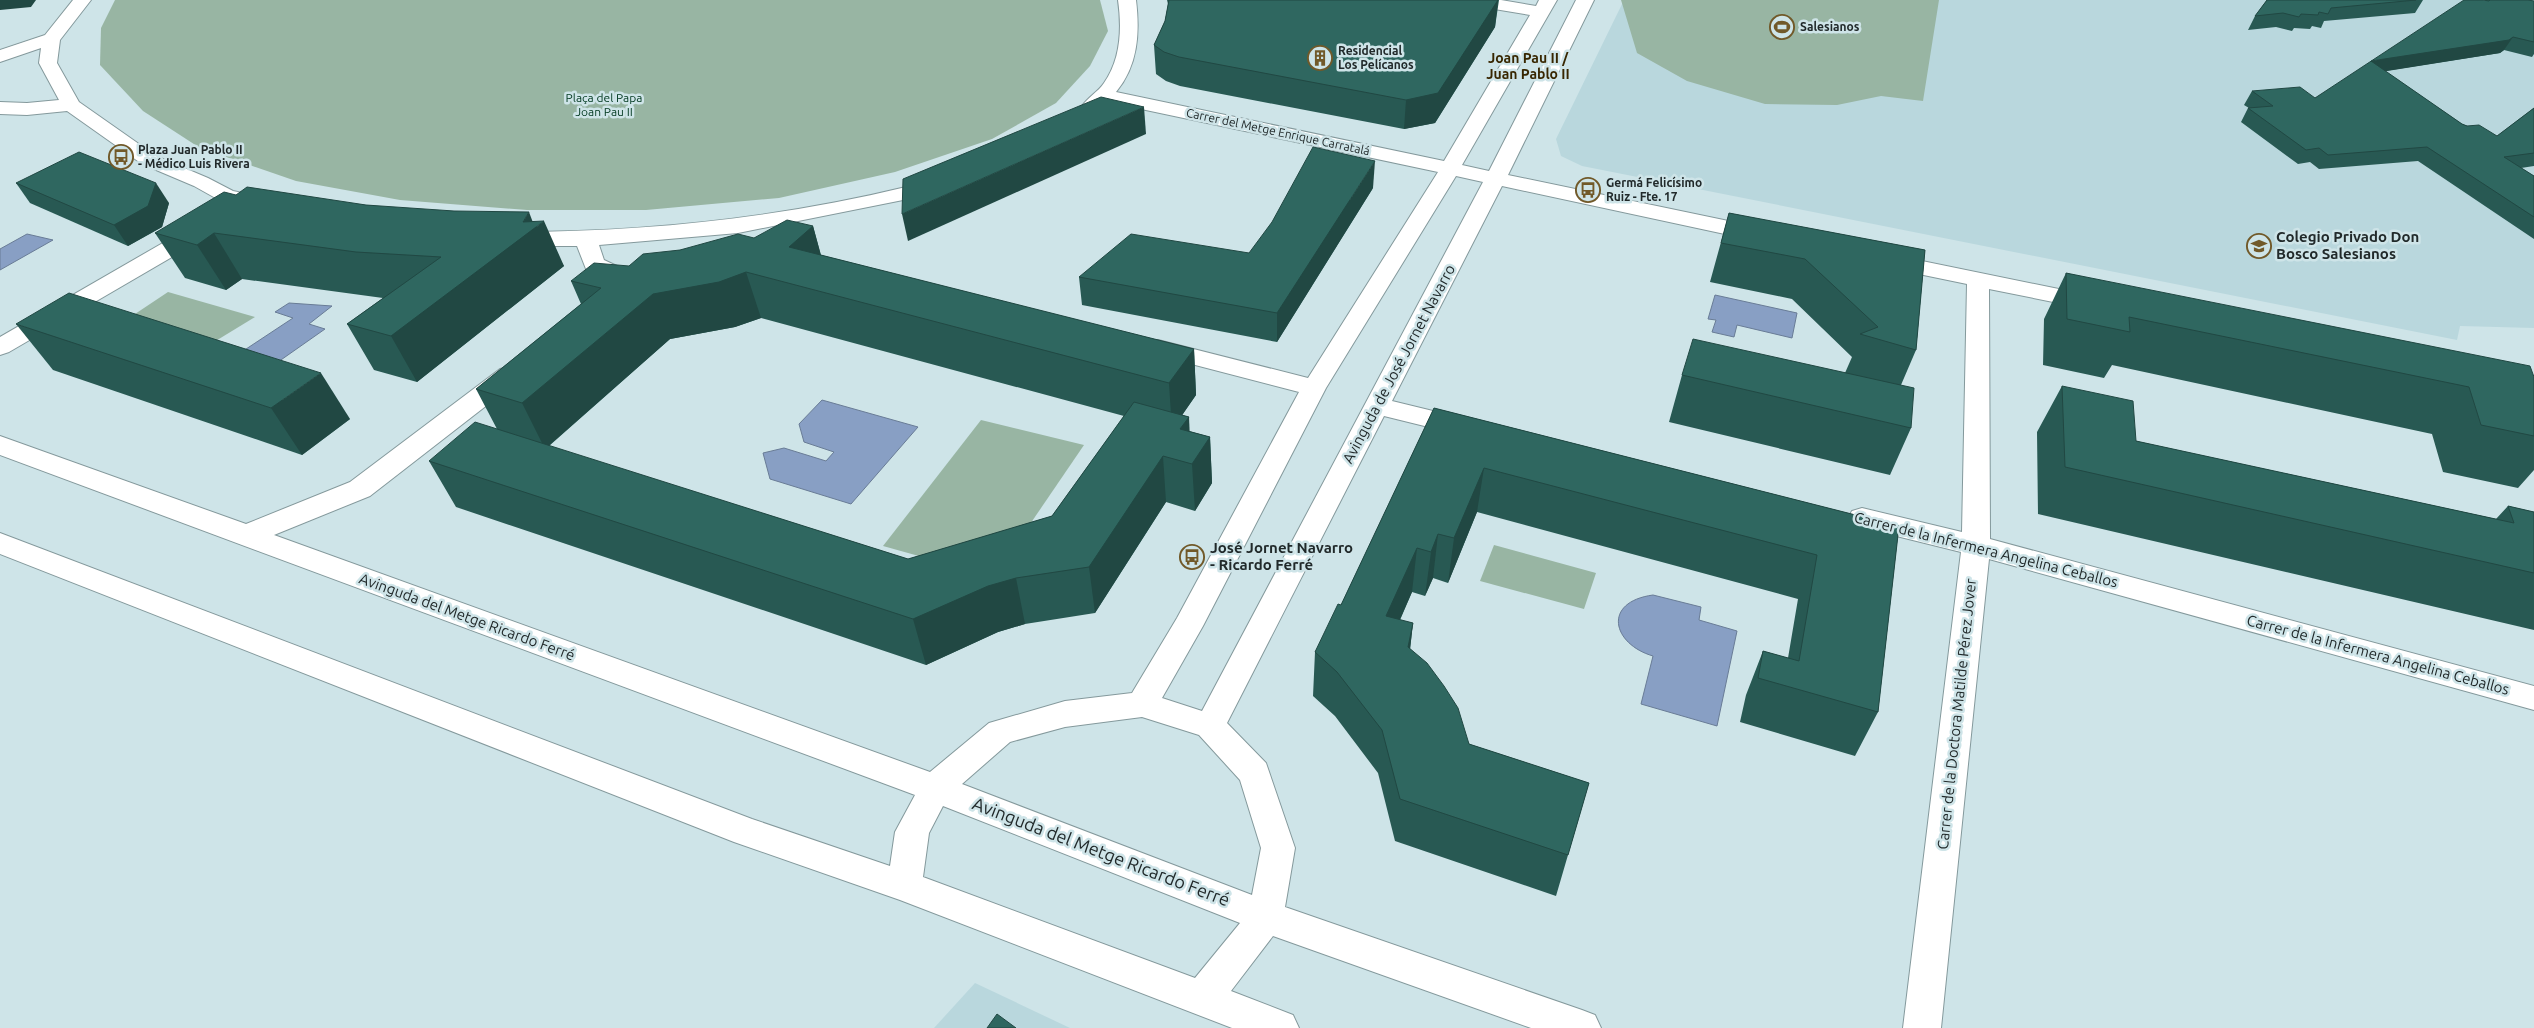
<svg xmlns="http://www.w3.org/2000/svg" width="2534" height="1028" viewBox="0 0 2534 1028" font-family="Ubuntu,sans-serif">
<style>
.built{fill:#b9d7dd}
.green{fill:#98b5a3}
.water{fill:#889fc4;stroke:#697c96}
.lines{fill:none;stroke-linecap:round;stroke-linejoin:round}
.minor-casing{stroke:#84999c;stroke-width:2}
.minor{fill:#fff;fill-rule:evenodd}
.wall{fill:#285953;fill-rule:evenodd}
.shaded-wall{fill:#214843}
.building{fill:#2f6760;stroke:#214843}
.labels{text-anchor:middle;stroke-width:5;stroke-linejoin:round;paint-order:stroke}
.far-poi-label{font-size:12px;font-weight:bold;fill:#21292a;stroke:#cee4e8;text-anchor:start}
.far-park-label{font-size:12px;fill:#00381f;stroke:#cee4e8}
.far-street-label{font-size:12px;fill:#21292a;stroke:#cee4e8}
.far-neighbourhood-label{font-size:14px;font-weight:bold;fill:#382600;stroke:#cee4e8}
.poi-label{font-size:15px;font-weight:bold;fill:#21292a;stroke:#cee4e8;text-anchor:start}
.street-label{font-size:15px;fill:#21292a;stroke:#cee4e8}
.near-street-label{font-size:18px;fill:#21292a;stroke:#cee4e8}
</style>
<rect width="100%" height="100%" fill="#cee4e8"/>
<g class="built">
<path d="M 1624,0 L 2534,0 L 2534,328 L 2460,326 L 2457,340 L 1582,166 L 1561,156 L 1556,139 Z"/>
<path d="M 975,983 L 1070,1028 L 934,1028 Z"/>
</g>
<g class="green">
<path d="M 115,0 L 1100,0 L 1108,31 L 1090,66 L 1056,103 L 992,139 L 895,172 L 779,198 L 646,210 L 527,210 L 400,200 L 296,181 L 200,148 L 143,111 L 100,65 L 101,28 Z"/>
<path d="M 1621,0 L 1939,0 L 1923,101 L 1881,96 L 1837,105 L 1765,104 L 1687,81 L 1637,53 Z"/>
<path d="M 168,292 L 255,317 L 191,356 L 114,328 Z"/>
<path d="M 981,420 L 1084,445 L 994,577 L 883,546 Z"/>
<path d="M 1494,545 L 1596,573 L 1584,609 L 1480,581 Z"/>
</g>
<g class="water">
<path d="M 27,234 L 53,240 L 0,270 L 0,249 Z"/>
<path d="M 1715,295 L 1797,313 L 1792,338 L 1737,325 L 1734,337 L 1712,332 L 1716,320 L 1708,319 Z"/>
<path d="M 289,303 L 332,306 L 309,324 L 325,329 L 268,369 L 234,357 L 293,318 L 275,312 Z"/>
<path d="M 822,400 L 918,427 L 851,504 L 770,479 L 763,453 L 784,448 L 826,461 L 834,452 L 804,442 L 799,424 Z"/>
<path d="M 1653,595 L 1701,607 L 1699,620 L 1737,631 L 1717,726 L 1641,704 L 1653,656 C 1612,644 1602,602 1653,595 Z"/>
</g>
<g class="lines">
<defs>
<g id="minor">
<path d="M 73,0 L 91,0 L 60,40 L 57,63 L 79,102 L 156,156 L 208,178 L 233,191 L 267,198 L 270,203 L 267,208 L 259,209 L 219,200 L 194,186 L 142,164 L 67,111 L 27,115 L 0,114 L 0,102 L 27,103 L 59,100 L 39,63 L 41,48 L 0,62 L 0,50 L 45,35 Z"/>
<path d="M 1118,0 L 1136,0 C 1140,33 1138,66 1116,92 L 1444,161 L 1530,15 L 1464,4 L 1461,0 L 1501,0 L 1536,6 L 1539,0 L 1557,0 L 1462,165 L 1489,171 L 1576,0 L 1594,0 L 1508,175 L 1762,228 L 1770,230 L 1773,235 L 1770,240 L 1762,242 L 1502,186 L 1392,401 L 1474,421 L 1478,427 L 1474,433 L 1465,436 L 1384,416 L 1227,723 L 1266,763 L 1295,848 L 1285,907 L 1582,1010 L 1595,1015 L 1601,1028 L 1531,1028 L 1273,936 L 1231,991 L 1293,1015 L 1299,1028 L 1232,1028 L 900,900 L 734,842 L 0,554 L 0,533 L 752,819 L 890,866 L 895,832 L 915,795 L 0,455 L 0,436 L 246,524 L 350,482 L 500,369 L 509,367 L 518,369 L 521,375 L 518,381 L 370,496 L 274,535 L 930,772 L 989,723 L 1065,701 L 1132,693 L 1177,618 L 1299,392 L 1149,353 L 1146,348 L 1149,343 L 1158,340 L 1308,378 L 1438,172 L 1108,102 L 1099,110 L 1085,110 L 1082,106 C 1088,97 1098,92 1104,83 C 1121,59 1122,28 1118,0 ZM 1456,176 L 1483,182 L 1202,711 L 1162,698 L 1203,626 L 1326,388 ZM 1142,717 L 1199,735 L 1240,780 L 1261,848 L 1252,895 L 962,784 L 1010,742 L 1065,727 ZM 943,806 L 1240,923 L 1195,978 L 923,877 L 929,833 Z"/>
<path d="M 938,176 L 945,178 L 948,182 L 945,186 L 913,198 L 738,233 L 599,245 L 604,260 L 636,275 L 639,280 L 636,285 L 628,287 L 620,285 L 586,269 L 577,246 L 514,246 L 506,244 L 503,239 L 506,234 L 514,232 C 645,232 778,218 906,187 C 917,184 927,178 938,176 Z"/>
<path d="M 199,227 L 207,229 L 210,234 L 207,239 L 184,250 L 9,352 L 0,355 L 0,337 L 168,240 Z"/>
<path d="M 1888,254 L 2093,296 L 2101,298 L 2105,303 L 2101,308 L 2093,310 L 1989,289 L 1990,539 L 2534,686 L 2534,710 L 1989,559 L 1941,1028 L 1903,1028 L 1961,552 L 1852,525 L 1848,518 L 1852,511 L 1862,508 L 1962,532 L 1967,284 L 1880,266 L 1877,261 L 1880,256 Z"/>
</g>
</defs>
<use href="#minor" class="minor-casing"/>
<use href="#minor" class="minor"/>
</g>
<g class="wall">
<path d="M 1167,0 L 1499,0 L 1495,27 L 1435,123 L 1404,129 L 1180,86 L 1166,81 L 1156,74 L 1154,45 L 1165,21 L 1168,4 Z"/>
<path d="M 2267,0 L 2423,0 L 2415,13 L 2324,21 L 2321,28 L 2312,26 L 2310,29 L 2294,28 L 2292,31 L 2276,27 L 2248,30 L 2255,16 Z"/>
<path d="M 2486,0 L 2528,0 L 2534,1 L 2534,54 L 2532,57 L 2504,50 L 2500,53 L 2385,71 L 2462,124 L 2497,136 L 2534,108 L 2534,166 L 2521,168 L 2534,176 L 2534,239 L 2418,161 L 2319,169 L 2310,162 L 2298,164 L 2241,122 L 2248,108 L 2249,108 L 2244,105 L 2252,91 L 2315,98 Z"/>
<path d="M 16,183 L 169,203 L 162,227 L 128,246 L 30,203 Z"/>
<path d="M 1373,188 L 1277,342 L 1082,305 L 1079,277 L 1249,253 Z"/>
<path d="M 236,195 L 366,205 L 533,222 L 564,266 L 417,382 L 374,370 L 347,324 L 383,298 L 242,279 L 226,290 L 185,278 L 155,233 Z"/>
<path d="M 1729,213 L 1925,250 L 1916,350 L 1901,385 L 1911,428 L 1890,475 L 1669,422 L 1682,375 L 1845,373 L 1852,357 L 1792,299 L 1710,282 Z"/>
<path d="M 813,226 L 821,255 L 1194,349 L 1196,395 L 1182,415 L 1189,417 L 1189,431 L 1210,437 L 1212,483 L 1195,511 L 1166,502 L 1095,613 L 1025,624 L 998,632 L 926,665 L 456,507 L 429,461 L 497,429 L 476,389 L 581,304 L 571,281 L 629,266 L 680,250 L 754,238 ZM 761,318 L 1124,416 L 1052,516 L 908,559 L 549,446 L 670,339 L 735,327 Z"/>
<path d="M 2066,273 L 2534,377 L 2534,470 L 2518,488 L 2443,472 L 2432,434 L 2112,365 L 2104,378 L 2043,365 L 2044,319 Z"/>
<path d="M 16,324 L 350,419 L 302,455 L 53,370 Z"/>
<path d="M 2062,386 L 2136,441 L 2496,519 L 2508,506 L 2534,512 L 2534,630 L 2038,514 L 2037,432 Z"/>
<path d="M 1434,408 L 1899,526 L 1878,712 L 1855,756 L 1740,722 L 1746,695 L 1763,651 L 1788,658 L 1798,599 L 1477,512 L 1448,583 L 1433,578 L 1425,596 L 1412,592 L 1400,620 L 1413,623 L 1410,649 L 1469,744 L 1589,783 L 1556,896 L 1395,841 L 1378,773 L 1335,716 L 1313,696 L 1315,652 L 1341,605 Z"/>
</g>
<g class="shaded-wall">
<path d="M 0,0 L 36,0 L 31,7 L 0,10 Z"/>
<path d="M 1498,0 L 1495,27 L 1435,123 L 1404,129 L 1406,100 Z"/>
<path d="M 2513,37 L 2504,50 L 2500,53 L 2362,75 L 2371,61 Z"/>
<path d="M 1144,107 L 1146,134 L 908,241 L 902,214 Z"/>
<path d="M 1375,161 L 1373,188 L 1277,342 L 1277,313 Z"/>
<path d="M 156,183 L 169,203 L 162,227 L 128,246 L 114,225 Z"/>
<path d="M 529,212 L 535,228 L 544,221 L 564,266 L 417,382 L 391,336 L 523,222 Z"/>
<path d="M 813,226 L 825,271 L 789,247 Z"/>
<path d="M 214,233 L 242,279 L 226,290 L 197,245 Z"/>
<path d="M 746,272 L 761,318 L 735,327 L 670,339 L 545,449 L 522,403 L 653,294 Z"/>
<path d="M 1194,349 L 1196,395 L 1172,430 L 1169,383 Z"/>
<path d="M 321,373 L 350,419 L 302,455 L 271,408 Z"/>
<path d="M 1189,417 L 1191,463 L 1180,429 Z"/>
<path d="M 1210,437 L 1212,483 L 1195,511 L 1192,464 Z"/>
<path d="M 1163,456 L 1166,502 L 1095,613 L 1089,567 Z"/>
<path d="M 1484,468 L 1477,512 L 1448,583 L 1454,538 Z"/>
<path d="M 1438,534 L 1433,578 L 1425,596 L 1431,552 Z"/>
<path d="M 1417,548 L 1412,592 L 1382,660 L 1386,616 Z"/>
<path d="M 1016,578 L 1025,624 L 998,632 L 926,665 L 913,619 L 988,586 Z"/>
<path d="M 1413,623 L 1408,667 L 1408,647 Z"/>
</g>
<g class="building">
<path d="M 1169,0 L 1498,0 L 1438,93 L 1406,100 L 1179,57 L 1164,52 L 1154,45 L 1165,21 Z"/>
<path d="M 2267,0 L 2416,0 L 2331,8 L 2328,14 L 2319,12 L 2318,15 L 2301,14 L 2299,17 L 2283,13 L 2255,16 Z"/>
<path d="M 2464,0 L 2483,0 L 2489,1 L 2490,0 L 2528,0 L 2534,1 L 2534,42 L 2513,37 L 2509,40 L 2371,61 L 2462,124 L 2467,126 L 2479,125 L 2497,136 L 2534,108 L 2534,153 L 2504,157 L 2534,176 L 2534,217 L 2427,147 L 2328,155 L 2319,148 L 2306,150 L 2248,108 L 2273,106 L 2252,91 L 2300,87 L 2315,98 Z"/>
<path d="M 1101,97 L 1144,107 L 902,214 L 903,179 Z"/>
<path d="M 1313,147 L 1375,161 L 1277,313 L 1079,277 L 1131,234 L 1249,253 L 1272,222 Z"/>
<path d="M 79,152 L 156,183 L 148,206 L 114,225 L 16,183 Z"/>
<path d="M 247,187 L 366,205 L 454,211 L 529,212 L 523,222 L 544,221 L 391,336 L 347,324 L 441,257 L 356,252 L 214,233 L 197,245 L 155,233 L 224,192 L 236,195 Z"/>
<path d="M 1729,213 L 1925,250 L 1916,350 L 1860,334 L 1878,327 L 1805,259 L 1721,243 Z"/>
<path d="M 787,220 L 813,226 L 789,247 L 1194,349 L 1169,383 L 746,272 L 719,282 L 653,294 L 522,403 L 476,389 L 601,288 L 571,281 L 594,263 L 629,266 L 643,254 L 680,250 L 738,234 L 754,238 Z"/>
<path d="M 2066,273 L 2530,366 L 2534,377 L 2534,436 L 2481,425 L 2469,387 L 2129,317 L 2130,332 L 2067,319 Z"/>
<path d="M 69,293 L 321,373 L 271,408 L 16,324 Z"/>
<path d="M 1693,339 L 1914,388 L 1911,428 L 1682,375 Z"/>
<path d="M 2062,386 L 2133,401 L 2136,441 L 2514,523 L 2508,506 L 2534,512 L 2534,573 L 2065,467 Z"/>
<path d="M 1134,402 L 1189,417 L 1180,429 L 1210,437 L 1192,464 L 1163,456 L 1089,567 L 1016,578 L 988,586 L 913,619 L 429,461 L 475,422 L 908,559 L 1052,516 Z"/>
<path d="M 1434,408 L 1899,526 L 1878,712 L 1758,678 L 1763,651 L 1799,661 L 1817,555 L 1484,468 L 1454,538 L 1438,534 L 1431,552 L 1417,548 L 1386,616 L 1413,623 L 1408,647 L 1427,663 L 1444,686 L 1458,708 L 1469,744 L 1589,783 L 1568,855 L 1400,799 L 1382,730 L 1337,672 L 1315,652 L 1338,604 L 1341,605 Z"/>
<path d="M 997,1014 L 1016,1028 L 987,1028 Z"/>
</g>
<defs>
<symbol id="stadium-ring" viewBox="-11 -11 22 22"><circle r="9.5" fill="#cee4e8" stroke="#715929" stroke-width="1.5"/><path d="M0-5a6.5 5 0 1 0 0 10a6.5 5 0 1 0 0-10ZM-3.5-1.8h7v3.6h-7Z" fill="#715929"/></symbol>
<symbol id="building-ring" viewBox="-11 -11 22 22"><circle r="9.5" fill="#cee4e8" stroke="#715929" stroke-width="1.5"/><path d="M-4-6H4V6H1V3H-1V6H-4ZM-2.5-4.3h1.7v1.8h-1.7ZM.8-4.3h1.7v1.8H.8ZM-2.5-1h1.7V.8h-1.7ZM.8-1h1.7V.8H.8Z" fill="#715929"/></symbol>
<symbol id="bus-ring" viewBox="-11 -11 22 22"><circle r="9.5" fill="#cee4e8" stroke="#715929" stroke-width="1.5"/><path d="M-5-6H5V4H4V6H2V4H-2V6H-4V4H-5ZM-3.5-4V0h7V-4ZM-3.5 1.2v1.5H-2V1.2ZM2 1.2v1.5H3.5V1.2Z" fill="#715929"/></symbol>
<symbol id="school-ring" viewBox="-11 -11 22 22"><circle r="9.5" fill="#cee4e8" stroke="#715929" stroke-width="1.5"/><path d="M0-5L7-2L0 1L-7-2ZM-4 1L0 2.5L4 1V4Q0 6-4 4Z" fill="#715929"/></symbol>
</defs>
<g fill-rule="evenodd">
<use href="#stadium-ring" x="1768" y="13" width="28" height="28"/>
<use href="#building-ring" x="1306" y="44" width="28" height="28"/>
<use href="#bus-ring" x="107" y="143" width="28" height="28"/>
<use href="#bus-ring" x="1574" y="176" width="28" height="28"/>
<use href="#school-ring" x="2245" y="232" width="28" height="28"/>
<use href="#bus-ring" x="1178" y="543" width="28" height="28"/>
</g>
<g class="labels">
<g class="far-poi-label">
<text x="1800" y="31">Salesianos</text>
<text x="1338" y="55">Residencial<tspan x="1338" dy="14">Los Pelícanos</tspan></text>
<text x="138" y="154">Plaza Juan Pablo II<tspan x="138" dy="14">- Médico Luis Rivera</tspan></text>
<text x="1606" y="187">Germá Felicísimo<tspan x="1606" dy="14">Ruiz - Fte. 17</tspan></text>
</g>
<g class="far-park-label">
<text x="604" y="102">Plaça del Papa<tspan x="604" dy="14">Joan Pau II</tspan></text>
</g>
<g class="far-street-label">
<text transform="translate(1278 132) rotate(12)" y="4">Carrer del Metge Enrique Carratalá</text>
</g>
<g class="far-neighbourhood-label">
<text x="1528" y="63">Joan Pau II /<tspan x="1528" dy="16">Juan Pablo II</tspan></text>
</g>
<g class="poi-label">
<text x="2276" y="242">Colegio Privado Don<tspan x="2276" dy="17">Bosco Salesianos</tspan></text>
<text x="1210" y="553">José Jornet Navarro<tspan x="1210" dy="17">- Ricardo Ferré</tspan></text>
</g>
<g class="street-label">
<text transform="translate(1399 364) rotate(-62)" y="5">Avinguda de José Jornet Navarro</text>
<text transform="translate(1986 550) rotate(14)" y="5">Carrer de la Infermera Angelina Ceballos</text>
<text transform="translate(467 617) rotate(20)" y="5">Avinguda del Metge Ricardo Ferré</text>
<text transform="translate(2378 655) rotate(15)" y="5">Carrer de la Infermera Angelina Ceballos</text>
<text transform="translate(1957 714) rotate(-84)" y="5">Carrer de la Doctora Matilde Pérez Jover</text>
</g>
<g class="near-street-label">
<text transform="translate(1101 852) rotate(21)" y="6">Avinguda del Metge Ricardo Ferré</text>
</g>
</g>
</svg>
